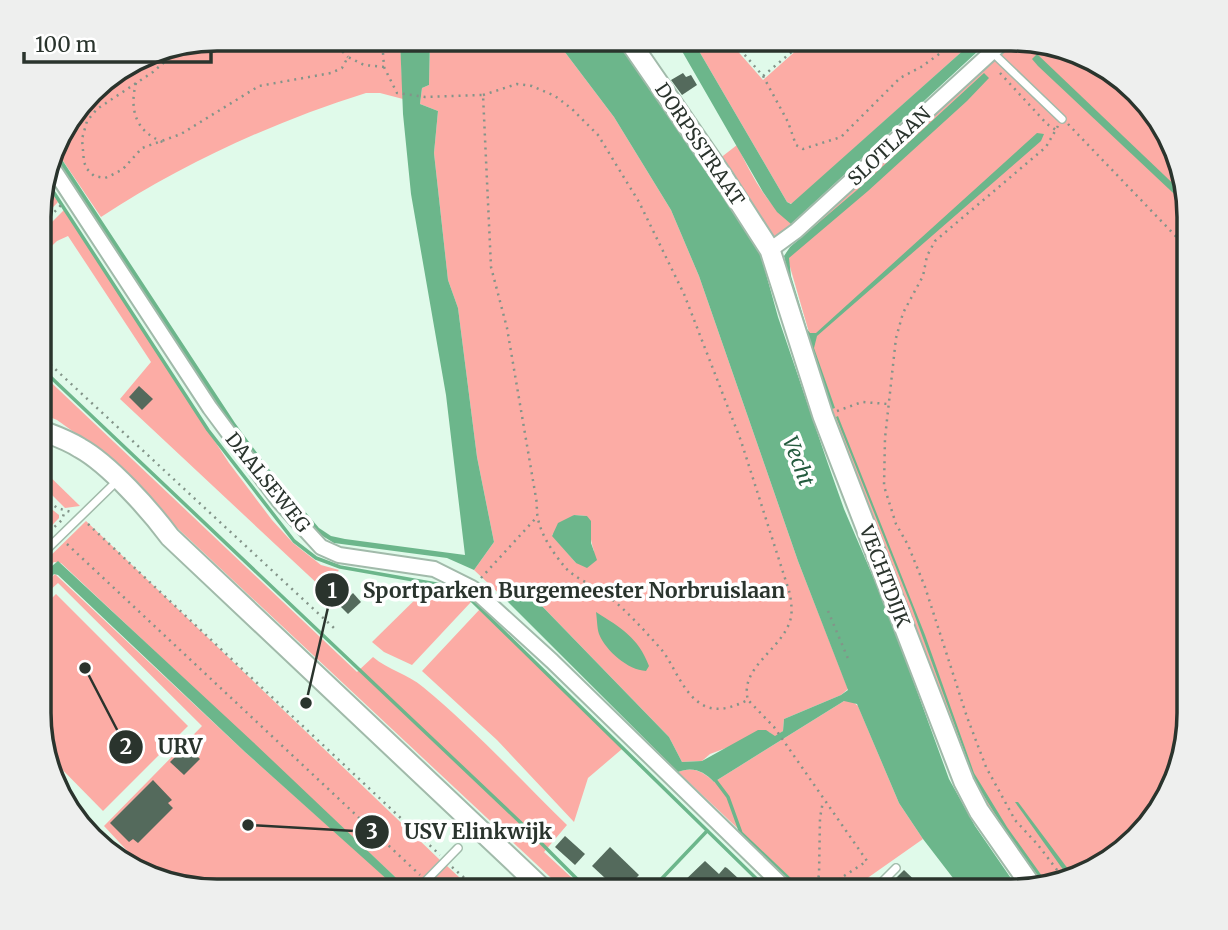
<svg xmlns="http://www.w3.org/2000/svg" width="1228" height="930" viewBox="0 0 1228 930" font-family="Merriweather,serif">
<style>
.green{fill:#fcaca5;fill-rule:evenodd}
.water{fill:#6cb68b}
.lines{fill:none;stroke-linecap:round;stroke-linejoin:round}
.stream{stroke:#6cb68b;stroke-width:3.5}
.building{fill:#546a5c}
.lane-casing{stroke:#a1baaa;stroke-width:10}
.street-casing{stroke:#a1baaa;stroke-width:18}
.secondary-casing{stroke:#a1baaa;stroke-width:23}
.path{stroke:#839489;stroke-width:2.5;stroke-dasharray:2 5;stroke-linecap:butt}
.lane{stroke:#fff;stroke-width:7}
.street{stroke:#fff;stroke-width:14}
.secondary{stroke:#fff;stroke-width:19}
.labels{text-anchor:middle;stroke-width:7;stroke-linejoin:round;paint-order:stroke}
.street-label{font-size:19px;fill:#2a342d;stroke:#fff}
.water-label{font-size:21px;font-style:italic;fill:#245b3e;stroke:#fff}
.rim{fill:none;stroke:#2a342d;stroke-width:3.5}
.leader{fill:none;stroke:#2a342d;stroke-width:2.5}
.callout-dot{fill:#2a342d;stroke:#fff;stroke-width:2.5}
.mark-label{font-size:21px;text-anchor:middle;font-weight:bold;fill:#fff}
.callout-label{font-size:21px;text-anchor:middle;font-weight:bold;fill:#2a342d;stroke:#fff;stroke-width:7;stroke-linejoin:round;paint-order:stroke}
</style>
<rect width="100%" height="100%" fill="#e0faea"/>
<g class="green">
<path d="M 216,39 L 400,39 L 403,99 L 380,93 L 366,93 C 273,122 182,164 101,217 L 55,149 L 62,128 L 74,113 L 159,48 Z"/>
<path d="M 430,39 L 555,39 L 614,117 L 671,210 L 699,276 L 798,561 L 848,689 L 841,695 L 784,719 L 783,731 L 775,737 L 769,732 L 710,754 L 702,761 L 682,762 L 669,737 L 538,602 L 530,598 L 519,587 L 506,600 L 474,570 L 494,542 L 477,457 L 458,308 L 448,280 L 434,153 L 438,111 L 420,104 L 422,88 L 429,85 ZM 574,515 L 587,516 C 590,528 590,540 594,551 L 576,563 L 552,535 Z"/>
<path d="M 692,39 L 727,39 L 763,80 L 809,39 L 976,39 L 792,204 L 787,202 Z"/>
<path d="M 1031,41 L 1079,52 L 1129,82 L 1171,138 L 1189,216 L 1189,726 L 1176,781 L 1146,831 L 1090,873 L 1041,885 L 978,799 L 854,474 L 823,381 L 786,253 L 996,55 Z"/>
<path d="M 737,145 C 751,174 766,205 793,223 L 797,219 L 799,224 L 778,238 L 773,238 L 719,159 Z"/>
<path d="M 44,181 L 58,202 L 40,221 L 40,193 Z"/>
<path d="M 64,210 L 229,463 L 272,520 L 293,543 L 321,565 L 339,570 L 322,588 L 120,399 L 151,362 L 68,236 L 57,241 L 40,257 L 40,234 Z"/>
<path d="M 40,372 L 357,672 L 373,657 C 388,670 408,674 423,687 C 474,729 520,779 567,825 L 544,852 L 586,891 L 565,891 L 78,435 L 57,420 L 40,413 Z"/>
<path d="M 39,466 L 80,506 L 65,508 L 39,482 Z"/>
<path d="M 39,499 L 59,515 L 59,518 L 39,539 Z"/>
<path d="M 86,521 L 440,860 L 410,891 L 61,563 L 54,562 L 39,577 L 39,567 Z"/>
<path d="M 55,574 L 245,752 L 401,891 L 205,891 L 149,878 L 109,854 L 115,848 L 129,862 L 134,858 L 104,826 L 202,726 L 58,583 L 39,600 L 39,590 Z"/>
<path d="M 432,583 L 459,592 L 471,602 L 412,665 L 384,652 L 372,642 Z"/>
<path d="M 56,594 L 188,726 L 103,811 L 47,754 L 39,726 L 39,611 Z"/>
<path d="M 480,609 L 622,749 L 588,778 L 574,822 L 497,740 L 422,671 Z"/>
<path d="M 844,701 L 852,701 L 858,706 L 899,803 L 923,839 L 849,891 L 804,891 L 678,772 C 692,766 703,771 714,782 Z"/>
<path d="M 446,865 L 474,891 L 421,891 Z"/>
</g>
<g class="water">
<path d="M 400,39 L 430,39 L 429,85 L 422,88 L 420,104 L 438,111 L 434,153 L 448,280 L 458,308 L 477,457 L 494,542 L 474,570 L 447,558 L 334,543 L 316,532 L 275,487 L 204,387 L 53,155 L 55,149 L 235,423 L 269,469 L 319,528 L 331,536 L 345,539 L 465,555 L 446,395 L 411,194 L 403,114 Z"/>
<path d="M 555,39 L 620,39 L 698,152 L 760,252 L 778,317 L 827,461 L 844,509 L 889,614 L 949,779 L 975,826 L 1019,890 L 963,891 L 923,839 L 899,803 L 857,704 L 844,701 L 714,782 C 704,771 692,766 678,772 L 506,600 L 519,587 L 530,598 L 538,602 L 669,737 L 682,762 L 702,761 L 758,730 L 766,730 L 775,736 L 783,731 L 784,719 L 841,695 L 848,690 L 798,561 L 699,276 L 671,210 L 614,117 Z"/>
<path d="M 675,39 L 692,39 L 787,202 L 791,204 L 976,39 L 991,39 L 791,224 L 777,212 L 763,192 Z"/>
<path d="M 159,48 L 74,113 C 101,81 123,69 159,48 Z"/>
<path d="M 1037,54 L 1185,195 L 1187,206 L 1038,66 L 1032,59 Z"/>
<path d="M 984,73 L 989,78 L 967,101 L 868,191 L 789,258 L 791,276 L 807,329 L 810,333 L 816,333 L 1037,133 L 1044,134 L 1041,141 L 817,336 L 814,348 L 835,408 L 832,409 L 807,338 L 789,279 L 784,256 L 790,247 L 857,190 Z"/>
<path d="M 838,416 L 925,635 L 974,773 L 1007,827 L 1047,883 L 1044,884 C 1019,851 996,817 975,781 L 912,608 L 836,417 Z"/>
<path d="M 574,515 L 587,516 L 591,521 L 591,543 L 597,560 L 587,568 L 576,563 L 552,536 L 558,523 Z"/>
<path d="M 58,561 L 253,742 L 410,891 L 400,891 L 245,752 L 58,575 L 54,574 L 39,590 L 39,577 Z"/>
<path d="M 596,612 C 621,628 638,637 649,666 L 646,671 C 628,670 606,651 599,634 C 597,628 597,618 596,612 Z"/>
<path d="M 1015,802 L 1018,802 L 1074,877 L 1069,878 Z"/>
</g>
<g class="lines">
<g class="stream">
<path d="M 45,179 L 208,430 L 294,541 L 316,558 L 340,567 L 459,588 L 769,891"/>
<path d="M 40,367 L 520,822 L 589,891"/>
<path d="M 716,781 L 728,797 L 741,833 L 802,891"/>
<path d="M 650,891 L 707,831"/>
</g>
</g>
<g class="building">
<path d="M 683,73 L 686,77 L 691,75 L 697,85 L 682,95 L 671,80 Z"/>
<path d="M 139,386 L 153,399 L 142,410 L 129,397 Z"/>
<path d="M 353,593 L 361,602 L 348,614 L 340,606 Z"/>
<path d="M 186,746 L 200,759 L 184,775 L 170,762 Z"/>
<path d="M 153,780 L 172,800 L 168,803 L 173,808 L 138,843 L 133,839 L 129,842 L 110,823 Z"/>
<path d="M 565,836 L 585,854 L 575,865 L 555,847 Z"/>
<path d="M 610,847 L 639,875 L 624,891 L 619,891 L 592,866 Z"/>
<path d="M 705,861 L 719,874 L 725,867 L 727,868 L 752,891 L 679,891 L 685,885 L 682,883 Z"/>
<path d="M 904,870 L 926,891 L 883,891 Z"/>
</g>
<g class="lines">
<defs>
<g id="lane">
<path d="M 992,52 L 1062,119"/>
<path d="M 39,557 L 117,481"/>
<path d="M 416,891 L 458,848"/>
<path d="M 873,891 L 896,868"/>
</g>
<g id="street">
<path d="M 50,164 L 210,408 L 279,501 L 321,547 L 339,555 L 434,569 L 472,588 L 552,661 L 788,891"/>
<path d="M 770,250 L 796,231 L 1006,39"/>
</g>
<g id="secondary">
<path d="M 628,39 L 723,177 L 770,250 L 823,416 L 964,782 L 979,811 L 1032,887"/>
<path d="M 40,430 C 53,435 68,440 80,448 C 109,464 150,510 170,537 L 545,891"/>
</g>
</defs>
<use href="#lane" class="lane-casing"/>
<use href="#street" class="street-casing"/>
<use href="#secondary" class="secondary-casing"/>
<g class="path">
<path d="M 337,39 L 339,48 L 348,57"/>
<path d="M 382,39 L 384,67 L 397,93 L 425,97 L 483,95 L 491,267 L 507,328 L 537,504 C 535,526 550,549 564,566 C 574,579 595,585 608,596 C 627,611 644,630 661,649 C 675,666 684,698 707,707 C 721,712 735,706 748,700 L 774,727 L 867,861 L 821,891"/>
<path d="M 731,39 L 763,76 L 807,39"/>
<path d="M 185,44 L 153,72 L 97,109 L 87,121 L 82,139 L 84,162 L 87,169 L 94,176 L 105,178 L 110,176 L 123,169 L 142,148 L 181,134 L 259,86 L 331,73 L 342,68 L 348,57 L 364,65 L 384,67"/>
<path d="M 1000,73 L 1047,124 L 1056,130"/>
<path d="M 763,76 L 788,122 L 796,145 L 803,149 L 841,137 L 900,78 L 921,67 L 942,52 L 947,48 L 950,39"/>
<path d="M 136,83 C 129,110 136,132 163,142"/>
<path d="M 483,95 L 517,84 L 532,86 L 555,96 L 572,109 L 598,135 L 639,202 L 684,294 L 741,441 L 790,594 C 791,603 793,612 790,621 C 781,650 739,668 748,700"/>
<path d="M 1068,124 L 1189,250"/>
<path d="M 1058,126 L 1046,147 L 935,241 L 927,256 L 923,276 L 903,313 L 896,338 L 885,438 L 884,486 L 896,524 L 908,545 L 925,587 L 967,717 L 986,767 L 1015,820 L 1038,845 L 1064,879"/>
<path d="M 40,227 L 63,203"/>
<path d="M 40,355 L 334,628"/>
<path d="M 837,411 L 862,402 L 888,404"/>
<path d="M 40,454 L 43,461"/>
<path d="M 39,492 L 57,508 L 71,512"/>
<path d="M 39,518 L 52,530"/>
<path d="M 88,524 L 440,855"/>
<path d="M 39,541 L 62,520 L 65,510"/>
<path d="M 67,544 L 420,875"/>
<path d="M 481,578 L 536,518"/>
<path d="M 828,611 L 849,661"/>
<path d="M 452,867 L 479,891"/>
<path d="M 815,891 L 819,875 L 820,818 L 823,801"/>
</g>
<use href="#lane" class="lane"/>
<use href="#street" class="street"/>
<use href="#secondary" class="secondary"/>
</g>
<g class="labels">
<g class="street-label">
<text transform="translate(700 144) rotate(56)" y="7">DORPSSTRAAT</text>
<text transform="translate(889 146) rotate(-43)" y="7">SLOTLAAN</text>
<text transform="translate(268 482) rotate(51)" y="7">DAALSEWEG</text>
<text transform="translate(885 576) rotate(69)" y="7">VECHTDIJK</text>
</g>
<g class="water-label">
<text transform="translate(798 461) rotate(69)" y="7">Vecht</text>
</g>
</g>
<path d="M0 0H1228V930H0ZM217 51H1011A166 166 0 0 1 1177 217V713A166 166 0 0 1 1011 879H217A166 166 0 0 1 51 713V217A166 166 0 0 1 217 51Z" fill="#eeefee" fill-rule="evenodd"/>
<path class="rim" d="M217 51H1011A166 166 0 0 1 1177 217V713A166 166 0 0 1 1011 879H217A166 166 0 0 1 51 713V217A166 166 0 0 1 217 51Z"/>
<path class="leader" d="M306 703L332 590M85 668L126 747M248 825L372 832"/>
<g class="callout-dot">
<circle cx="306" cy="703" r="7"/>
<circle cx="85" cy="668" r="7"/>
<circle cx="248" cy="825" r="7"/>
<circle cx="332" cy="590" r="18"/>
<circle cx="126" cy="747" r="18"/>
<circle cx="372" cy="832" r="18"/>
</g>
<g class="mark-label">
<text x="332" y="598">1</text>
<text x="126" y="754">2</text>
<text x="372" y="839">3</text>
</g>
<g class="callout-label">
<text x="574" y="598">Sportparken Burgemeester Norbruislaan</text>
<text x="180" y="754">URV</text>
<text x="478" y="839">USV Elinkwijk</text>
</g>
<path d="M24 52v10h187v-10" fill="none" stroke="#2a342d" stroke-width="3.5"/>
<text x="35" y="52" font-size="21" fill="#2a342d" stroke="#ffffff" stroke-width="5" paint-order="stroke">100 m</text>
</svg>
